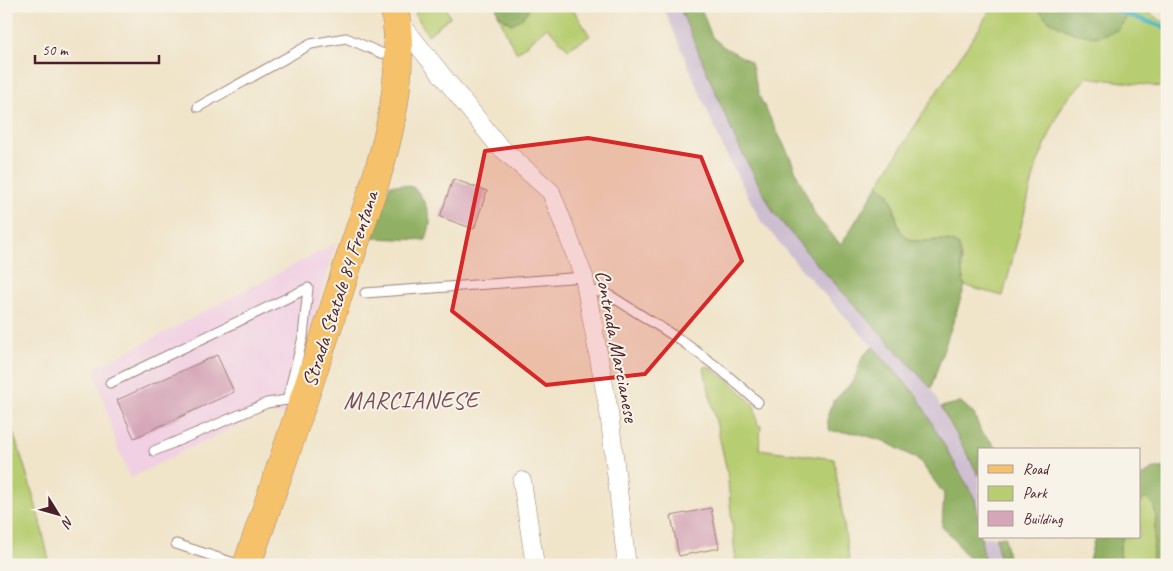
<svg xmlns="http://www.w3.org/2000/svg" width="1173" height="571" viewBox="0 0 1173 571" font-family="Caveat,sans-serif">
<style>
.built{fill:#f1d0e3}
.industrial{fill:#cebed1}
.green{fill:#b7cd71;stroke:#80764e}
.forest{fill:#91b063;stroke:#6e6847}
.lines{fill:none;stroke-linecap:round;stroke-linejoin:round}
.stream{stroke:#46b5c0;stroke-width:5}
.building{fill:#d5a5b8}
.lane-casing{stroke:#9d827a;stroke-width:11}
.street-casing{stroke:#9d827a;stroke-width:19}
.primary-casing{stroke:#9d827a;stroke-width:29}
.lane{stroke:#fff;stroke-width:9}
.street{stroke:#fff;stroke-width:18}
.primary{stroke:#f5c16b;stroke-width:28}
.marked{fill:#d62828;fill-opacity:0.2;stroke:#d62828;stroke-width:4;stroke-linejoin:round}
.labels{text-anchor:middle;stroke-width:4;stroke-linejoin:round;paint-order:stroke}
.street-label{font-size:21px;fill:#4a1f2b;stroke:#f7f3e8}
.quarter-label{font-size:24px;letter-spacing:1px;fill:#7b4e5c;stroke:#f7f3e8}
</style>
<rect width="100%" height="100%" fill="#f7f3e8"/>
<filter id="ink" filterUnits="userSpaceOnUse"><feTurbulence type="fractalNoise" baseFrequency=".02" numOctaves="2"/><feDisplacementMap in="SourceGraphic" scale="10" xChannelSelector="R" yChannelSelector="G"/><feConvolveMatrix kernelMatrix="1 2 1 2 8 2 1 2 1" color-interpolation-filters="sRGB"/></filter>
<filter id="wash" filterUnits="userSpaceOnUse"><feTurbulence type="fractalNoise" baseFrequency=".0096" numOctaves="4" result="noise"/><feDisplacementMap in="SourceGraphic" scale="20" xChannelSelector="R" yChannelSelector="G"/><feGaussianBlur stdDeviation="1.12" result="paint"/><feColorMatrix in="noise" values="0 0 0 0 0 0 0 0 0 0 0 0 0 0 0 0 0 1.4 0 .05"/><feComposite in="paint" operator="in"/></filter>
<g filter="url(#wash)">
<rect width="100%" height="100%" fill="#f0e4c9"/>
<path class="built" d="M 336,243 L 285,416 L 268,412 L 179,453 L 131,478 L 118,449 L 94,369 Z"/>
<g class="industrial">
<path d="M 663,6 L 679,6 L 737,143 L 774,213 L 813,260 L 931,388 L 948,422 L 979,476 L 979,524 L 975,499 L 935,429 L 918,396 L 802,270 L 761,221 L 724,150 Z"/>
<path d="M 981,537 L 996,537 L 1000,565 L 985,565 Z"/>
</g>
<g class="green">
<path d="M 418,6 L 445,6 L 450,17 L 428,35 L 415,14 L 419,9 Z"/>
<path d="M 530,6 L 571,6 L 590,36 L 568,49 L 547,27 L 517,53 L 509,39 L 498,14 L 511,24 L 526,13 Z"/>
<path d="M 992,6 L 1034,6 L 1049,21 L 1118,30 L 1135,6 L 1137,6 L 1167,24 L 1167,88 L 1087,77 L 1062,105 L 1037,164 L 1003,296 L 965,286 L 962,277 L 962,262 L 959,246 C 956,244 952,242 948,241 C 935,237 915,247 904,235 C 894,225 897,203 887,192 C 884,189 881,187 878,185 L 930,102 L 980,27 Z"/>
<path d="M 707,366 L 732,383 L 754,405 L 758,425 L 761,426 L 759,449 L 834,459 L 850,565 L 736,565 L 727,471 L 704,368 Z"/>
<path d="M 6,414 C 25,463 39,513 50,565 L 6,565 Z"/>
<path d="M 1146,498 L 1153,504 L 1156,515 L 1152,565 L 1120,565 L 1120,546 L 1123,537 L 1139,537 L 1139,504 Z"/>
</g>
<g class="forest">
<path d="M 496,6 L 530,6 C 526,15 520,21 511,24 L 498,14 Z"/>
<path d="M 679,6 L 700,6 L 712,37 L 724,47 L 751,62 L 759,96 L 790,157 L 798,177 L 808,198 L 815,215 L 841,245 L 878,185 C 881,187 884,189 887,192 C 896,203 894,225 904,235 C 915,247 935,237 949,241 C 952,242 956,244 959,246 C 961,260 961,274 965,286 L 931,388 L 813,260 L 774,213 L 737,143 Z"/>
<path d="M 1034,6 L 1135,6 L 1118,30 L 1096,37 L 1073,33 L 1049,21 Z"/>
<path d="M 390,185 C 397,185 407,184 414,188 C 422,194 431,215 430,224 C 429,230 427,235 426,240 L 370,238 Z"/>
<path d="M 873,347 L 918,397 L 935,429 L 975,499 L 979,524 L 979,537 L 981,537 L 985,565 L 970,565 L 969,560 L 952,536 L 942,527 L 944,494 L 919,460 L 884,441 L 857,433 L 830,431 C 827,423 827,415 830,408 C 834,398 845,391 851,383 C 862,369 855,360 873,347 Z"/>
<path d="M 961,402 L 974,414 L 981,432 L 991,441 L 997,450 L 979,450 L 979,476 L 941,407 Z"/>
<path d="M 1167,467 L 1167,565 L 1152,565 L 1156,515 L 1153,504 L 1146,498 L 1139,504 L 1139,477 L 1154,469 Z"/>
<path d="M 996,537 L 1005,537 L 1009,565 L 1000,565 Z"/>
<path d="M 1095,537 L 1123,537 L 1120,546 L 1120,565 L 1088,565 Z"/>
</g>
<g class="lines">
<path class="stream" d="M 1107,6 L 1114,10 L 1167,28"/>
</g>
<g id="blocks">
<g class="building">
<path d="M 453,179 L 487,191 L 474,229 L 440,217 Z"/>
<path d="M 217,355 L 234,392 L 134,438 L 117,400 Z"/>
<path d="M 711,508 L 719,548 L 679,556 L 671,516 Z"/>
</g>
</g>
</g>
<g filter="url(#ink)">
<use href="#blocks" fill-opacity="0" stroke="#9d827a" stroke-width="1"/>
<g class="lines">
<defs>
<g id="lane">
<path d="M 198,107 L 311,44 L 346,38 L 381,53 L 395,55"/>
<path d="M 587,290 L 606,293 L 679,339 L 720,369 L 758,402"/>
<path d="M 365,293 L 584,277"/>
<path d="M 110,383 L 308,288 L 303,337 L 287,400"/>
<path d="M 154,451 L 267,403 L 287,400 L 293,401"/>
<path d="M 176,544 L 240,565"/>
</g>
<g id="street">
<path d="M 397,19 L 498,145 L 551,192 L 584,277 L 609,412 L 626,558 L 624,565"/>
<path d="M 522,481 L 535,565"/>
</g>
<path id="primary" d="M 247,565 C 281,466 316,367 347,267 C 374,184 411,96 394,6"/>
</defs>
<use href="#lane" class="lane-casing"/>
<use href="#street" class="street-casing"/>
<use href="#primary" class="primary-casing"/>
<use href="#lane" class="lane"/>
<use href="#street" class="street"/>
<use href="#primary" class="primary"/>
</g>
</g>
<path class="marked" d="M 588,138 L 701,157 L 742,261 L 645,374 L 546,385 L 452,311 L 485,151 Z"/>
<g class="labels">
<g class="street-label">
<text transform="translate(340 289) rotate(-72)" y="7">Strada Statale 84 Frentana</text>
<text transform="translate(617 346) rotate(79)" y="7">Contrada Marcianese</text>
</g>
<g class="quarter-label">
<text x="411" y="408">MARCIANESE</text>
</g>
</g>
<rect width="1173" height="571" fill="none" stroke="#f7f3e8" stroke-width="25"/>
<rect x="978" y="448" width="162" height="90" fill="#f7f3e8" stroke="#b29e9c"/>
<rect x="988" y="465" width="25" height="8" fill="#f5c16b" stroke="#b29e9c"/>
<text x="1023" y="474" font-size="15" fill="#4a1f2b">Road</text>
<rect x="988" y="486" width="25" height="15" fill="#b7cd71" stroke="#b29e9c"/>
<text x="1023" y="498" font-size="15" fill="#4a1f2b">Park</text>
<rect x="988" y="511" width="25" height="15" fill="#d5a5b8" stroke="#b29e9c"/>
<text x="1023" y="524" font-size="15" fill="#4a1f2b">Building</text>
<g transform="translate(58 514) rotate(127)" stroke="#f7f3e8" stroke-width="4" paint-order="stroke">
<path d="M0-4L9 19L0 12L-9 19Z" fill="#4a1f2b"/>
<text y="-8" font-size="14" font-weight="bold" text-anchor="middle" fill="#4a1f2b">N</text>
</g>
<path d="M35 55v8h124v-8" fill="none" stroke="#4a1f2b" stroke-width="2.5"/>
<text x="42" y="55" font-size="15" fill="#4a1f2b" stroke="#f7f3e8" stroke-width="4" paint-order="stroke">50 m</text>
</svg>
